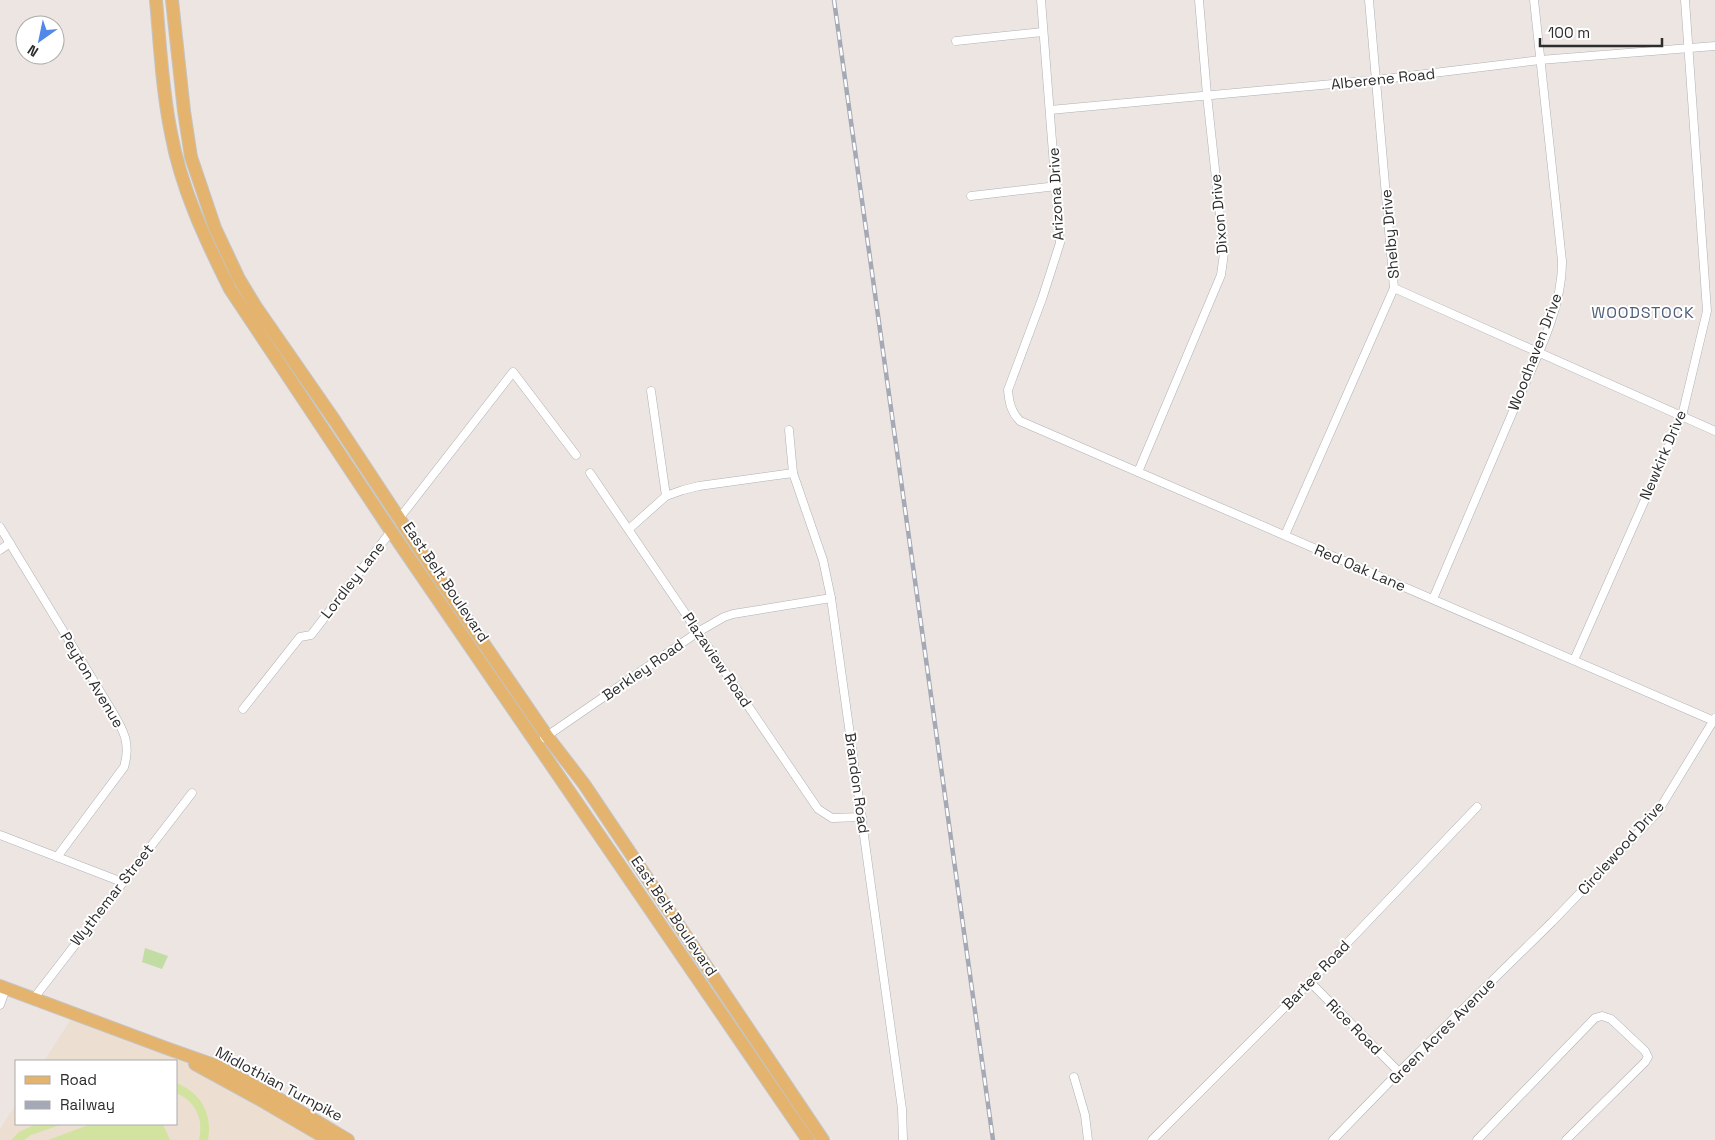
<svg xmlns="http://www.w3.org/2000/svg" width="1715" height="1140" viewBox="0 0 1715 1140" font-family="'Space Grotesk',sans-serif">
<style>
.education{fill:#ecdfd2}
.green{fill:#c1dda3}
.pitch{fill:#d2e3a0}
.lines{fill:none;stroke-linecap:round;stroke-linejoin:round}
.street-casing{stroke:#adb1b7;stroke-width:9}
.primary-casing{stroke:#c4c4c4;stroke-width:14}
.street{stroke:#fff;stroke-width:8}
.primary{stroke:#e4b46f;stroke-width:12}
.rail-casing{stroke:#a4a9b5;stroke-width:4.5}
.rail{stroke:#fff;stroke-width:2.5;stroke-dasharray:8;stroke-linecap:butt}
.labels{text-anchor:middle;stroke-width:4;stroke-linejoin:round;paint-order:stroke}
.street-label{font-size:15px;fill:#2d2d2d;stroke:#fff}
.neighbourhood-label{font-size:16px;letter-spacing:1px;fill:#515f7a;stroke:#fff}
</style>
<rect width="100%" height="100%" fill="#ede5e1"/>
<path class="education" d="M 75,1013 L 167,1049 L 329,1140 L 0,1140 L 0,1129 L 16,1104 L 16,1124 L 176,1124 L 176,1061 L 44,1061 Z"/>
<path class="green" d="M 145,948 L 168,956 L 162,969 L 142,962 Z"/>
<g class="pitch">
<path d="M 176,1083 C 201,1092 213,1115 208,1140 L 199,1140 C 204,1120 196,1101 176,1093 Z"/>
<path d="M 36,1124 L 63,1124 L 31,1135 L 24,1140 L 11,1140 L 19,1132 Z"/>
<path d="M 91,1124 L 163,1124 L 170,1140 L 48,1140 Z"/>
</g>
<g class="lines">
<defs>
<g id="street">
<path d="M 1041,0 L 1060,243 L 1042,299 L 1008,390 C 1009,402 1011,412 1020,421 L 1714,721"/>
<path d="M 956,41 L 1043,32"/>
<path d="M 1050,110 L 1376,80 L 1540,60 L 1715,46"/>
<path d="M 971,196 L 1057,186"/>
<path d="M 1394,288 L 1715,431"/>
<path d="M 651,391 L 666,496"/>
<path d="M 789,430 L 793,473 L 823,560 L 831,598 L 902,1109 L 903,1140"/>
<path d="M 1138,472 L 1221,275 L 1224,253 L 1207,95 L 1199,0"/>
<path d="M 590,473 L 818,809 L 832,818 L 862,817"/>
<path d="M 398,520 L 513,372 L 576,455"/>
<path d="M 0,527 L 112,711 C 124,731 131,744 124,767 L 57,857"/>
<path d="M 629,529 L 666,496 L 683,490 L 699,486 L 793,473"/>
<path d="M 1285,535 L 1394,288 L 1369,0"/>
<path d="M 0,550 L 10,543"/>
<path d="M 1433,599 C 1460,536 1487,473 1514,409 C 1533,364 1563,310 1562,261 L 1534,0"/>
<path d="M 1574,660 L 1682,416 L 1707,311 L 1685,0"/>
<path d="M 243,709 L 300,637 L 311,635 L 392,530"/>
<path d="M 544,738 L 698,632 L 724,617 L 733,614 L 831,598"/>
<path d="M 0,835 L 122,882"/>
<path d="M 1310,982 L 1399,1072"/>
<path d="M 34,998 L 192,793"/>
<path d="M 0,1005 L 6,988"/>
<path d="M 1074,1077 L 1085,1115 L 1088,1140"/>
<path d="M 1152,1140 L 1310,982 L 1477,807"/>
<path d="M 1333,1140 L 1399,1072 L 1552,922 L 1657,813 L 1715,718"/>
<path d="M 1477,1140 L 1595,1018 L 1602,1016 L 1611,1019 L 1645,1051 L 1648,1057 L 1645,1062 L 1566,1140"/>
</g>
<g id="primary">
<path d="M 156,0 C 160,44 162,89 171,133 C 181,188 205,239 230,289 L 391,531 L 808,1140"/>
<path d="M 172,0 L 184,111 L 191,157 L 215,228 L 239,279 L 256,307 L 335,421 L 430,565 L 547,736 L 584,784 L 823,1140"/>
<path d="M 0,986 L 166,1048 L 217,1066 L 279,1099 L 348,1140"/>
<path d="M 195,1064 L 259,1099 L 329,1140"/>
</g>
</defs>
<use href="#street" class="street-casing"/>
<use href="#primary" class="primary-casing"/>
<use href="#street" class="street"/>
<use href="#primary" class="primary"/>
<defs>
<path id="rail" d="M 834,0 L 993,1140"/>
</defs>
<use href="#rail" class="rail-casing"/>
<use href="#rail" class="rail"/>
</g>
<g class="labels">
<g class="street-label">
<text transform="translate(1383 79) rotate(-6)" y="5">Alberene Road</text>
<text transform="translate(1056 194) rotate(-93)" y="5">Arizona Drive</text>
<text transform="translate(1219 214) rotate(-95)" y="5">Dixon Drive</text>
<text transform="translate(1390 234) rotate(-95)" y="5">Shelby Drive</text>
<text transform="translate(1535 352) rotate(-69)" y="5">Woodhaven Drive</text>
<text transform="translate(1663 455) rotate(-67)" y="5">Newkirk Drive</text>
<text transform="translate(1360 568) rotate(23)" y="5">Red Oak Lane</text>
<text transform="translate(353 580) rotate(-52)" y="5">Lordley Lane</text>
<text transform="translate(446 582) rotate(56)" y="5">East Belt Boulevard</text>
<text transform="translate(717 660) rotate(56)" y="5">Plazaview Road</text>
<text transform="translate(643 670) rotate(-35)" y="5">Berkley Road</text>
<text transform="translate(92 680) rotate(59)" y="5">Peyton Avenue</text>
<text transform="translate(857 783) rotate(82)" y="5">Brandon Road</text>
<text transform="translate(1621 848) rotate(-48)" y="5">Circlewood Drive</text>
<text transform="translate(112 895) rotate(-52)" y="5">Wythemar Street</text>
<text transform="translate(674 916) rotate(56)" y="5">East Belt Boulevard</text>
<text transform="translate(1316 975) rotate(-46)" y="5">Bartee Road</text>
<text transform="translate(1354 1027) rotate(45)" y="5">Rice Road</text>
<text transform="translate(1442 1031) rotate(-45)" y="5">Green Acres Avenue</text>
<text transform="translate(279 1084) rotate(28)" y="5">Midlothian Turnpike</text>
</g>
<g class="neighbourhood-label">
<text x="1643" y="318">WOODSTOCK</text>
</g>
</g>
<rect x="15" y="1060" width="162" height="65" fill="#ffffff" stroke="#ababab"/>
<rect x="25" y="1076" width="25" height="8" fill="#e4b46f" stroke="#ababab"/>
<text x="60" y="1085" font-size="15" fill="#2d2d2d">Road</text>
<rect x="25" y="1101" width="25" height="8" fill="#a4a9b5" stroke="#ababab"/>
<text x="60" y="1110" font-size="15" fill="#2d2d2d">Railway</text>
<g transform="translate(40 40) rotate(213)"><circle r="24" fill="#ffffff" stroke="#ababab"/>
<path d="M0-4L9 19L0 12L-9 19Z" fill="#5288e9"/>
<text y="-8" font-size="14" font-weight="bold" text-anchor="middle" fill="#2d2d2d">N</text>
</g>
<path d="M1540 38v8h122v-8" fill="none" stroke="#2d2d2d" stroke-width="2.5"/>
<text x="1548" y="38" font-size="15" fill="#2d2d2d" stroke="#ffffff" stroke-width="4" paint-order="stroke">100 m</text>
</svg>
